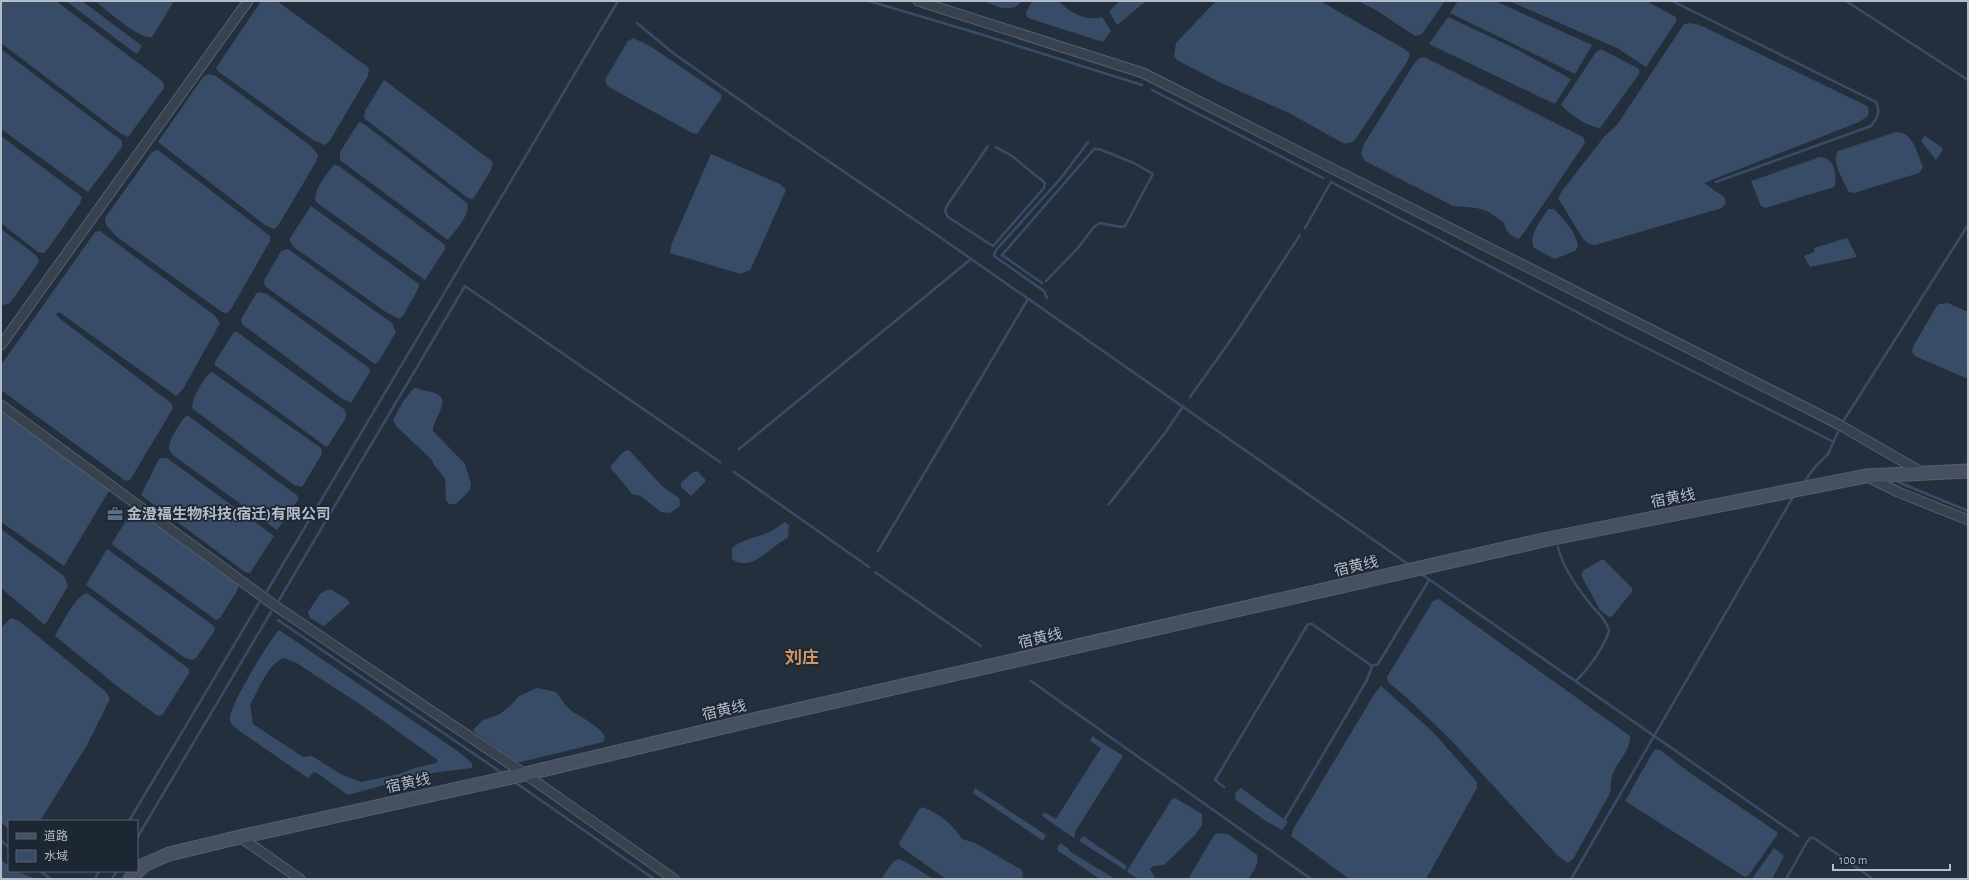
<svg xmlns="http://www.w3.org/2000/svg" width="1969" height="880" viewBox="0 0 1969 880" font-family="'Alegreya Sans','Noto Sans SC',sans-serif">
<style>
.water{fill:#394c67;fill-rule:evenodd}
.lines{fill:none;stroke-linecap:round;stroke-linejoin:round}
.stream{stroke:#394c67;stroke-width:2.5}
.street-casing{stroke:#565f6c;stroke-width:11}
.secondary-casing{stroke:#565f6c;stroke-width:15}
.street{stroke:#38414e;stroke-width:9}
.secondary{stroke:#465061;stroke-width:13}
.labels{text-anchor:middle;stroke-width:3.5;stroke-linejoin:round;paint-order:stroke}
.street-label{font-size:15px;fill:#b4bcc9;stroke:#1d2633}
.poi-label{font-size:15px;font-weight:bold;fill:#b4bcc9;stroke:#1d2633;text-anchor:start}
.quarter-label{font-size:17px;font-weight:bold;fill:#d59563;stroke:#1d2633}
</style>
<rect width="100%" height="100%" fill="#242f3e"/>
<g class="water">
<path d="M 1,1 L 56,1 L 162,81 L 164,84 L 164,88 L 128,137 L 120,133 L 1,43 Z"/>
<path d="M 66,1 L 82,1 L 142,46 L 138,53 L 135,53 Z"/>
<path d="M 95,1 L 174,1 L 152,37 C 139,40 107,10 95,1 Z"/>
<path d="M 261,1 L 277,1 L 369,68 L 368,76 L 329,142 L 324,145 L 313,140 L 219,72 L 216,68 Z"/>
<path d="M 983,1 L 1022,1 C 1010,15 998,6 983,1 Z"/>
<path d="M 1032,1 L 1058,1 C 1069,12 1086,22 1102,17 L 1111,31 L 1103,42 L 1031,19 L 1027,17 L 1026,12 Z"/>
<path d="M 1120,1 L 1146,1 L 1117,25 L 1109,11 Z"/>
<path d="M 1216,1 L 1320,1 L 1406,50 L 1410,54 L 1407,62 L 1359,134 C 1354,141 1352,144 1343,143 L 1289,113 L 1219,82 L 1177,60 L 1174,56 L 1176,43 Z"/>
<path d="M 1358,1 L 1445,1 L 1422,34 L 1415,36 L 1376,10 Z"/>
<path d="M 1458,1 L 1495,1 L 1592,45 L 1575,74 L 1450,13 Z"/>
<path d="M 1509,1 L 1646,1 L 1676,17 L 1676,22 L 1646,67 L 1617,48 Z"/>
<path d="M 1448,17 L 1512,47 L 1571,79 L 1555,104 L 1429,44 Z"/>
<path d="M 1691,23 L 1702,26 L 1867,106 L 1869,111 L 1868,116 L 1859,122 L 1704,183 L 1724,197 L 1726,202 L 1722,208 L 1595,245 L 1589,244 L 1583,239 L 1558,198 L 1562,191 L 1604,137 L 1617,125 L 1684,24 Z"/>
<path d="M 633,38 L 650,46 L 721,94 L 721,99 L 697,134 L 692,133 L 607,86 L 605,80 L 627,42 Z"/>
<path d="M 1,49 L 122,141 L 122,147 L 88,192 L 1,129 Z"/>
<path d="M 1601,49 L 1639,69 L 1639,74 L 1600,128 C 1588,127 1569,114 1561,105 L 1596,52 Z"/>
<path d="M 1424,57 L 1583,137 L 1585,143 L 1523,234 L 1518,239 L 1512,236 L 1506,230 L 1504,223 L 1489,212 L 1477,208 L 1453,206 L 1365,161 L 1361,154 L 1364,144 L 1412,67 L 1418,59 Z"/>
<path d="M 208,74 L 216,76 L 312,147 L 318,155 L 317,160 L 278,226 L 274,229 L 265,225 L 158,142 L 203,77 Z"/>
<path d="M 384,80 L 493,162 L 491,170 L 474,198 L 471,199 L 465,196 L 364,118 L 365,111 Z"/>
<path d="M 359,122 L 364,124 L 467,203 C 471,214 455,231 448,240 L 340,160 L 340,152 Z"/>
<path d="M 1896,132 C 1914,132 1917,154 1923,167 L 1919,173 L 1854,193 L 1849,192 C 1844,182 1831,162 1838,151 Z"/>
<path d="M 1,136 L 82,197 L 80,203 L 50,246 L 44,253 L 38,252 L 1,223 Z"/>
<path d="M 1925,136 L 1941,147 L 1943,150 L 1936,160 L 1921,141 Z"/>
<path d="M 158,150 L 270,236 L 270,241 L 231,309 L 227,313 L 222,312 L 117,237 L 106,225 L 105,218 L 152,152 Z"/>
<path d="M 711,154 L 780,184 L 786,190 L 753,264 L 750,270 L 741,274 L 670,253 L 672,243 Z"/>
<path d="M 1820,157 C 1835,158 1838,176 1834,187 L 1765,208 L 1761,206 L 1751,181 Z"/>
<path d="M 335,165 L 339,166 L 445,245 L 445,249 L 425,280 L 316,202 C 312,191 326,176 332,167 Z"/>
<path d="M 311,206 L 419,284 L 419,287 L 403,316 L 399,319 L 386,312 L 295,248 L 290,242 L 290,238 Z"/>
<path d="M 1548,209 L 1554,209 C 1564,219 1576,232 1578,246 L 1575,251 L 1555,259 L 1534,248 C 1528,233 1541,222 1548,209 Z"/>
<path d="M 1,229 L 37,256 L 39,262 L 10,303 L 4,305 L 1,303 Z"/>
<path d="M 100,231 L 214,315 L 220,323 L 183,389 L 176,396 L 59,312 L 56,314 L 59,318 L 171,403 L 173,408 L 169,415 L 130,480 L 126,481 L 1,390 L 1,365 L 95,232 Z"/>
<path d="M 1847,238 L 1857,257 L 1810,267 L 1804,256 L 1814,252 L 1814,248 Z"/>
<path d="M 288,249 L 392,323 L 396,332 L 379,361 L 375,364 L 266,287 L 264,283 L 265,279 L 281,251 Z"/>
<path d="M 259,292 L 267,294 L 369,368 L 370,371 L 368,375 L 351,403 L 341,398 L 242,324 L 241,319 L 256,294 Z"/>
<path d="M 1948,303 L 1968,312 L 1968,379 L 1915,356 L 1912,352 L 1913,347 L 1936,307 L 1939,304 Z"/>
<path d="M 234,332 L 237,332 L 345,410 L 346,415 L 345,419 L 328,446 L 325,446 L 215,365 L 215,362 Z"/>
<path d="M 212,372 L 321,448 L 322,454 L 302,487 L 294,485 L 193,409 C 189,402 205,375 212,372 Z"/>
<path d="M 414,388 C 419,388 422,391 427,391 C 457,396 434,415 433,431 L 465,464 L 471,484 L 470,490 L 456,504 L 449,504 L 446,500 L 445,478 L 434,465 L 432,460 L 396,426 L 393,420 L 404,400 Z"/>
<path d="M 1,410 L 110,489 L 64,566 L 1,522 Z"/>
<path d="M 187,415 L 298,496 L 298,500 L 277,530 L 174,456 C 172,453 169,451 169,448 C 168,441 182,419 187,415 Z"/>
<path d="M 629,450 L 662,486 L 679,498 L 680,506 L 670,513 L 661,512 L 641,496 L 632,494 L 610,467 L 623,452 Z"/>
<path d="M 163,458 L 167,458 L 274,536 L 250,573 L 245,572 L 141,495 L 159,459 Z"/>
<path d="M 697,471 L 705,479 L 705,482 L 691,496 L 681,487 L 681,483 L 693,472 Z"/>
<path d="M 132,511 L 141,514 L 238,585 L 238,589 L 220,618 L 216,620 L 114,546 L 112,543 Z"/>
<path d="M 785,522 L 789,525 L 788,538 C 771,545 752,574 732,559 L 732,548 C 741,541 751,538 762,535 C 770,533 778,527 785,522 Z"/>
<path d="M 1,529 L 64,576 L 68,586 L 45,625 L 1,588 Z"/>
<path d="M 107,549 L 214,626 L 215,630 L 196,658 L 192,660 L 185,658 L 86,585 Z"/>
<path d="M 1601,560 L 1604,560 L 1632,588 L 1632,592 L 1612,616 L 1609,617 L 1600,610 L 1581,575 L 1584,570 Z"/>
<path d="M 330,589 L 347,599 L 350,603 L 324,626 L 310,618 L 308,612 L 321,593 Z"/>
<path d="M 87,593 L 189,669 L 189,673 L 163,714 L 158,716 L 122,690 L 55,636 C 62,624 75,596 87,593 Z"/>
<path d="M 1439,599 L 1630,736 C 1631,751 1616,762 1612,776 C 1610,782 1612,789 1609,795 L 1573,859 L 1568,863 L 1558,856 L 1451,740 L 1406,697 L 1388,682 L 1387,677 L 1433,601 Z"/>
<path d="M 11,618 L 19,621 L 106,692 L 110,699 L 87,745 L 40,821 L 9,821 L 9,829 L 1,823 L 1,628 Z"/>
<path d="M 279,630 L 459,752 L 472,763 L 472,768 L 423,774 L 348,795 L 317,773 L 314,772 L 308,778 L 238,730 C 235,727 230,724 230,718 C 229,707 270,639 279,630 ZM 283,658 L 295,662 L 364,707 L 432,756 L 438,760 L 436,763 L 415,768 L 399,774 L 361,782 L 342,775 L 312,756 L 303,757 L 253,724 L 250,705 L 252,701 C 260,687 268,665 283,658 Z"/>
<path d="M 1381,686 L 1433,732 L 1477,782 L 1477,788 L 1426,879 L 1349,879 L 1291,836 L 1294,828 L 1375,693 Z"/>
<path d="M 537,688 L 556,692 C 561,698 566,707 573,712 C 583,719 599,725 605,737 L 603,742 L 521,762 L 517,762 L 475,733 L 473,730 L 483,720 L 500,714 L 510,706 L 519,696 Z"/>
<path d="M 1092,736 L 1123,756 L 1076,830 L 1074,838 L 1042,816 L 1044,812 L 1056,819 L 1101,748 L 1090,741 Z"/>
<path d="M 1656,749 L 1660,750 L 1690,773 L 1777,832 L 1777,835 L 1748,876 L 1745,877 L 1625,801 L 1653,752 Z"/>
<path d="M 975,788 L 1046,835 L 1043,841 L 973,793 Z"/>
<path d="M 1241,788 L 1288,822 L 1282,830 L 1266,821 L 1236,800 L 1235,793 Z"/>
<path d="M 1175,798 L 1202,814 L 1202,825 L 1196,834 L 1164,865 L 1153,866 L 1150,869 L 1156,879 C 1145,879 1135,880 1127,871 L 1172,799 Z"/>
<path d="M 922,807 C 939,813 952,824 962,839 L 975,843 L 1022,870 L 1023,879 L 946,879 L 901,847 L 899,843 L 918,811 Z"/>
<path d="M 1218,833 L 1228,834 L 1257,855 C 1260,863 1252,872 1249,879 L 1188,879 L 1215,834 Z"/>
<path d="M 1083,836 L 1127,866 L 1125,870 L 1079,841 Z"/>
<path d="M 1060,843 L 1069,849 L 1069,851 L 1115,879 L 1100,879 L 1057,850 Z"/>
<path d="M 1774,848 L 1784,856 L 1772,879 L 1752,879 Z"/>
<path d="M 898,859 L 906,862 L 933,879 L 881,879 L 893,862 Z"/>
<path d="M 1,860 L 9,866 L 9,871 L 16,871 L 36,879 L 1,879 Z"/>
</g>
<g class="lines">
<g class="stream">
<path d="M 869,1 L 980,34 L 1142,85"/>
<path d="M 1672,1 L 1876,102 C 1881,112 1877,118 1871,126 L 1716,182"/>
<path d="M 1846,1 L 1968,80"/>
<path d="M 637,23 L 673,53 L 774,124 L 934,233 L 1408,564"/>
<path d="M 1152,90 L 1323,178"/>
<path d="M 988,146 L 948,204 L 945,211 L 948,217 L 993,246 L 1044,188 L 1045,183 L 1012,156 L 996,147"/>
<path d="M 1331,182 L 1603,326 L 1834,442"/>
<path d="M 1305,228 L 1331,182"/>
<path d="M 1042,283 L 1002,255 L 1094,149 L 1099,149 L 1134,163 L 1153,174 L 1125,226 L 1121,227 L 1100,223 L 1094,227 L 1077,249 L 1046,281"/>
<path d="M 1047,298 L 1044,291 L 994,256 L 996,250 L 1061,178 L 1088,142"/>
<path d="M 1190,397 L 1237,331 L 1300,235"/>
<path d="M 1844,420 L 1968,225"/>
<path d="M 739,449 L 971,259"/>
<path d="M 734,472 L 869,567"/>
<path d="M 1804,482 L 1815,467 L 1828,454 L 1838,432"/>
<path d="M 1898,482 L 1968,511"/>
<path d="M 1109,504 L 1165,433 L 1183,406"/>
<path d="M 1558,547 C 1563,567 1575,585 1588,601 C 1595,611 1606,618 1609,631 C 1603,649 1589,668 1576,681"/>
<path d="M 878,551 L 1028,299"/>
<path d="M 875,572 L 981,646"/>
<path d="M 1420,573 L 1798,836"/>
<path d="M 267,591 L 618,1"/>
<path d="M 279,600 L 465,286 L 720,462"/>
<path d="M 278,620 L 502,773"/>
<path d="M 1372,666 L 1378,664 L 1429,580"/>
<path d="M 1031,681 L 1311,879"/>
<path d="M 516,783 L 654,879"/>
<path d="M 1224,787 L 1215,780 L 1308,624 L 1312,624 L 1372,666 L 1367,680 L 1285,819"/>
<path d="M 129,821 L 259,603"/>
<path d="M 137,838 L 271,612"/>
<path d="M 1,841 L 9,847"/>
<path d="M 40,871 L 51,879"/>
<path d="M 95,879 L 99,871"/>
<path d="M 112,879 L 117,871"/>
<path d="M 1571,879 L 1793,497"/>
<path d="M 1786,879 L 1807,842 L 1810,838 L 1814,838 L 1873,879"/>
</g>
<defs>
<g id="street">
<path d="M 918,1 L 1143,73 L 1838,424 L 1923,473"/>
<path d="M 1,345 L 248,1"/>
<path d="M 1,405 L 274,605 L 525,774 L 674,879"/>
<path d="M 1868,477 L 1898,492 L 1968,520"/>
<path d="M 240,837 L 300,879"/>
</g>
<path id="secondary" d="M 130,879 L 144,865 L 169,854 L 240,837 L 525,774 L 757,719 L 1548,539 L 1866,476 L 1968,471"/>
</defs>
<use href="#street" class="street-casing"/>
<use href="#secondary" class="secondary-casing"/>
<use href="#street" class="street"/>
<use href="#secondary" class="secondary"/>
</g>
<defs>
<symbol id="office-bare" viewBox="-9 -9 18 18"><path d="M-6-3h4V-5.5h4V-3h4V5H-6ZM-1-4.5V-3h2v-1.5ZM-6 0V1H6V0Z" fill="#5c6f8a" stroke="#1d2633" stroke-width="2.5" paint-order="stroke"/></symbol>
</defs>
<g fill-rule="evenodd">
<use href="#office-bare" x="104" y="503" width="22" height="22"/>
</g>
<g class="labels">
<g class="street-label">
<text transform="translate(1673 498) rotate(-11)" y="5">宿黄线</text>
<text transform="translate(1356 566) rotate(-13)" y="5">宿黄线</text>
<text transform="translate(1040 638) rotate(-13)" y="5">宿黄线</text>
<text transform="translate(724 710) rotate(-13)" y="5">宿黄线</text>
<text transform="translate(408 783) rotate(-12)" y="5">宿黄线</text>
</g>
<g class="poi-label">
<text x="127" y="519">金澄福生物科技(宿迁)有限公司</text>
</g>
<g class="quarter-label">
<text x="802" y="663">刘庄</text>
</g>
</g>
<rect width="1969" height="880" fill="none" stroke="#b4bcc9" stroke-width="4"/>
<rect x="8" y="820" width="130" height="52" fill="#1d2633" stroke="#59626f"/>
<rect x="16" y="833" width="20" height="6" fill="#465061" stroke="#59626f"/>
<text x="44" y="840" font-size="12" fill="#b4bcc9">道路</text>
<rect x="16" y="850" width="20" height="12" fill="#394c67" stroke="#59626f"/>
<text x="44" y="860" font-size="12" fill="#b4bcc9">水域</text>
<path d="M1833 864v6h117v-6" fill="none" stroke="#b4bcc9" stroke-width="2"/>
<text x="1839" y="864" font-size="12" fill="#b4bcc9" stroke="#1d2633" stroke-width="3" paint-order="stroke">100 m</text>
</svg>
